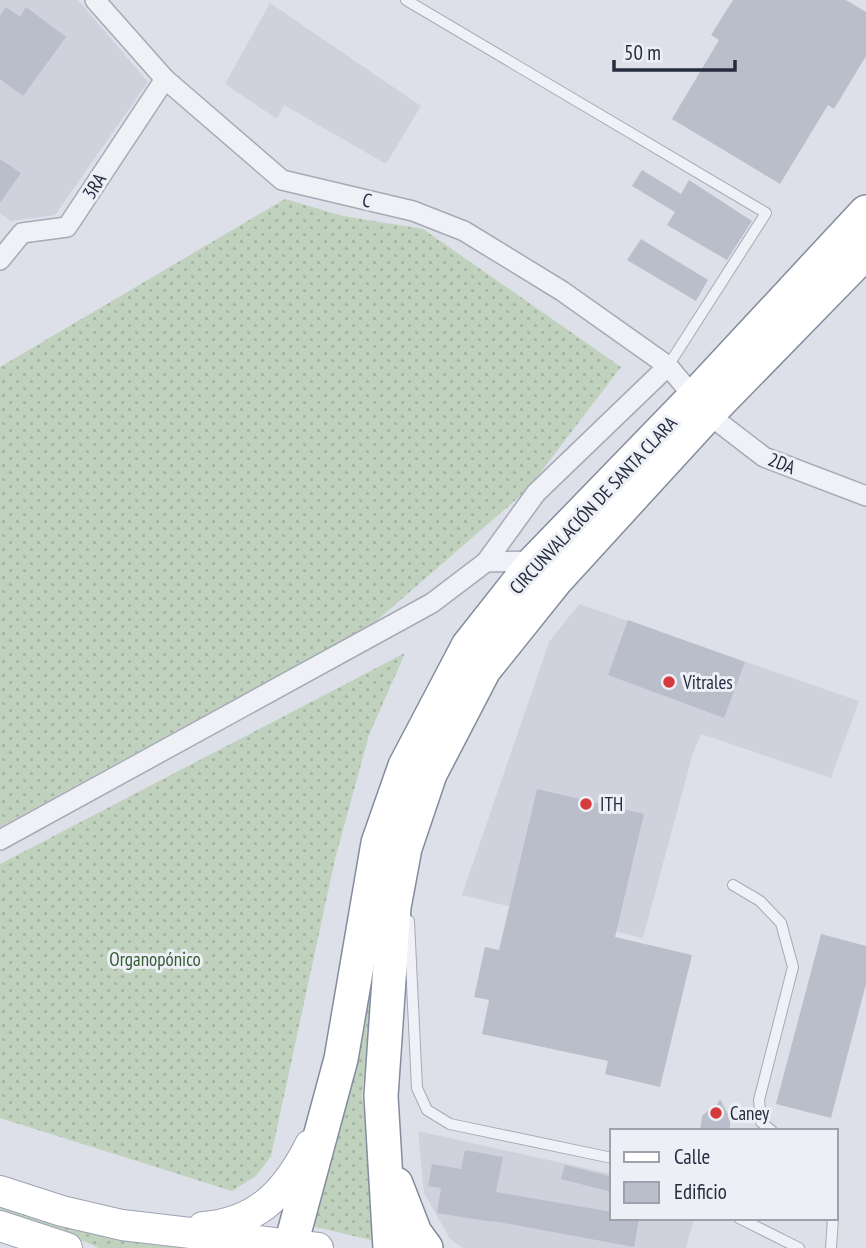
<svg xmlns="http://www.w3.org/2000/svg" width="866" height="1248" viewBox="0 0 866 1248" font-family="'PT Sans Narrow',sans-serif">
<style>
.built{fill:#cfd2dd}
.grass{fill:url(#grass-dots)}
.building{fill:#babecb}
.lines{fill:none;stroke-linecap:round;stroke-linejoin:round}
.lane-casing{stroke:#a6aab5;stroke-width:12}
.street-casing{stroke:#a6aab5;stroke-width:22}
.primary-casing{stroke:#9ca2b4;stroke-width:32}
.highway-casing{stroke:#838b9f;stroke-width:36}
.lane{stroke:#f0f1f6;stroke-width:10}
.street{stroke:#f0f1f6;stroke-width:19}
.primary{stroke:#fff;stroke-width:30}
.highway{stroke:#fff;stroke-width:33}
.poi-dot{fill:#d53a3f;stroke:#eceff5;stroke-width:2.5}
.labels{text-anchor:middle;stroke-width:6;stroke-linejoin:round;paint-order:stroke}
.street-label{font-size:19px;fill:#262c3f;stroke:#eceff5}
.poi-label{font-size:19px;fill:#262c3f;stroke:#eceff5;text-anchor:start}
.park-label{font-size:19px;fill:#355b32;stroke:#eceff5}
</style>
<defs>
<pattern id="grass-dots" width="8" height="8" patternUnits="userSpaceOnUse" patternTransform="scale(1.75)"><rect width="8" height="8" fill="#c0d2bd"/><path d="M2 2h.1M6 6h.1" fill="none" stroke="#a5b4a4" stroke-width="1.8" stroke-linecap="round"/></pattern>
</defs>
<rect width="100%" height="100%" fill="#dde0e8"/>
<g class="built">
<path d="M 0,0 L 78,0 L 148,82 L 55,215 L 11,221 L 0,213 Z"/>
<path d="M 270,3 L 421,106 L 386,164 L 284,105 L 277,119 L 225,84 Z"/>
<path d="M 579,604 L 859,701 L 831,778 L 701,734 L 692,756 L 643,938 L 462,895 L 549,642 Z"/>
<path d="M 418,1131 L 612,1174 L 612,1218 L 694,1218 L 686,1248 L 463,1248 L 450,1239 L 424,1193 Z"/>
</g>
<g class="grass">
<path d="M 285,199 L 343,216 L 423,229 L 621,367 L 527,490 L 374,623 L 0,827 L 0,367 Z"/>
<path d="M 405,653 L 369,735 L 335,859 L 271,1156 L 256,1176 L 232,1191 L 0,1118 L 0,864 Z"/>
<path d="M 377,903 L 371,1012 L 362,1095 L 379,1242 L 304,1224 L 348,1097 Z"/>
<path d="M 0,1200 L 274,1248 L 99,1248 L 86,1242 L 0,1215 Z"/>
</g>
<g class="building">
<path d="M 733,0 L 846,0 L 866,12 L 866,56 L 834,109 L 828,105 L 780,184 L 672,119 L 719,40 L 711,35 Z"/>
<path d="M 6,7 L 20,17 L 26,7 L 66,37 L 23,96 L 0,79 L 0,15 Z"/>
<path d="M 0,159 L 21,173 L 0,203 Z"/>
<path d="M 642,170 L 681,194 L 689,180 L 752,221 L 727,260 L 667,225 L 675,212 L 632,186 Z"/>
<path d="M 641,239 L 708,280 L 696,301 L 627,260 Z"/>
<path d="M 628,620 L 745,662 L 724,718 L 608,675 Z"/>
<path d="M 537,789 L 644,814 L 615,937 L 692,955 L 660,1087 L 605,1074 L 608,1061 L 482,1034 L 489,1000 L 474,997 L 485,947 L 499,950 Z"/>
<path d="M 821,934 L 866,946 L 866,984 L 831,1118 L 776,1104 Z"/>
<path d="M 720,1099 L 730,1118 L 730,1131 L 700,1131 L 702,1116 L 710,1109 L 715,1108 Z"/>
<path d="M 465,1150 L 503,1157 L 496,1192 L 612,1212 L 612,1218 L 639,1218 L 634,1247 L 493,1221 L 493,1222 L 437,1213 L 441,1188 L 428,1186 L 432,1164 L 461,1169 Z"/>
<path d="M 565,1165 L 612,1177 L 612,1192 L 561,1179 Z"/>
</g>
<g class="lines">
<defs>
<g id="lane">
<path d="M 406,0 L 766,213 L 668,366"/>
<path d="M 733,885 L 760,901 L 781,923 L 793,967 L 759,1100 L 761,1122 L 772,1131"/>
<path d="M 409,921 L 417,1088 L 427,1110 L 450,1124 L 612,1158"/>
<path d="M 739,1218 L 799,1248"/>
<path d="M 831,1248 L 833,1218"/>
</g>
<g id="street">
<path d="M 95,0 L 165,79 L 282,180 L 413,211 L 464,231 L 562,291 L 668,366 L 708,414 L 764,457 L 866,496"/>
<path d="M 0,260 L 22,233 L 67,227 L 165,79"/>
<path d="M 486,562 L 536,493 L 668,366"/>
<path d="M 0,840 L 432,603 L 486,562 L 535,561"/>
</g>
<g id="primary">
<path d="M 0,1191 L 62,1211 L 122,1225 L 318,1248"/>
<path d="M 0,1226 L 67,1248"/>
<path d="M 203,1227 C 258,1223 287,1191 310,1145"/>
</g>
<g id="highway">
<path d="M 396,1184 L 415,1233 L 426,1248"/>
<path d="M 290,1248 L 341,1059 L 378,843 L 405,766 L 468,646 L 535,561 L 694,397 L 866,212"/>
<path d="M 390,1248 L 381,1096 L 394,907 L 405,848 L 430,774 L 484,670 L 557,579 L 708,414 L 866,252"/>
</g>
</defs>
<use href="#lane" class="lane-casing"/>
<use href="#street" class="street-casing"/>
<use href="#primary" class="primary-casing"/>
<use href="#highway" class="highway-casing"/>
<use href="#lane" class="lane"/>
<use href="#street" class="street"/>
<use href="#primary" class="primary"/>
<use href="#highway" class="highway"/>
</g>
<g class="poi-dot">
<circle cx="669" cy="682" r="7"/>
<circle cx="586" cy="804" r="7"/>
<circle cx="716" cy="1113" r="7"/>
</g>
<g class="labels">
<g class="street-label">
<text transform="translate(94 186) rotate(-57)" y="7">3RA</text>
<text transform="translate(367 200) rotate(13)" y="7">C</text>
<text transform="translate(782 463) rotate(22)" y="7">2DA</text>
<text transform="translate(593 505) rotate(-47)" y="7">CIRCUNVALACIÓN DE SANTA CLARA</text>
</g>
<g class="poi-label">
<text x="683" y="689">Vitrales</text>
<text x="600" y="811">ITH</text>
<text x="730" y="1120">Caney</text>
</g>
<g class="park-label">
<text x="155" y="966">Organopónico</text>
</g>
</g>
<rect x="610" y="1129" width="228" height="91" fill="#eceff5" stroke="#9da1ac" stroke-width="2"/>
<rect x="624" y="1152" width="35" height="10" fill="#ffffff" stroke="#9da1ac" stroke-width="2"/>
<text x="674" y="1164" font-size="21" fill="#262c3f">Calle</text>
<rect x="624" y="1182" width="35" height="21" fill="#babecb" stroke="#9da1ac" stroke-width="2"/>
<text x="674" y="1199" font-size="21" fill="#262c3f">Edificio</text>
<path d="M614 60v10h121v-10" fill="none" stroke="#262c3f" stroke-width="3.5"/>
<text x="624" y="60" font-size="21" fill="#262c3f" stroke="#eceff5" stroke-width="5" paint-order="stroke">50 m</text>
</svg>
